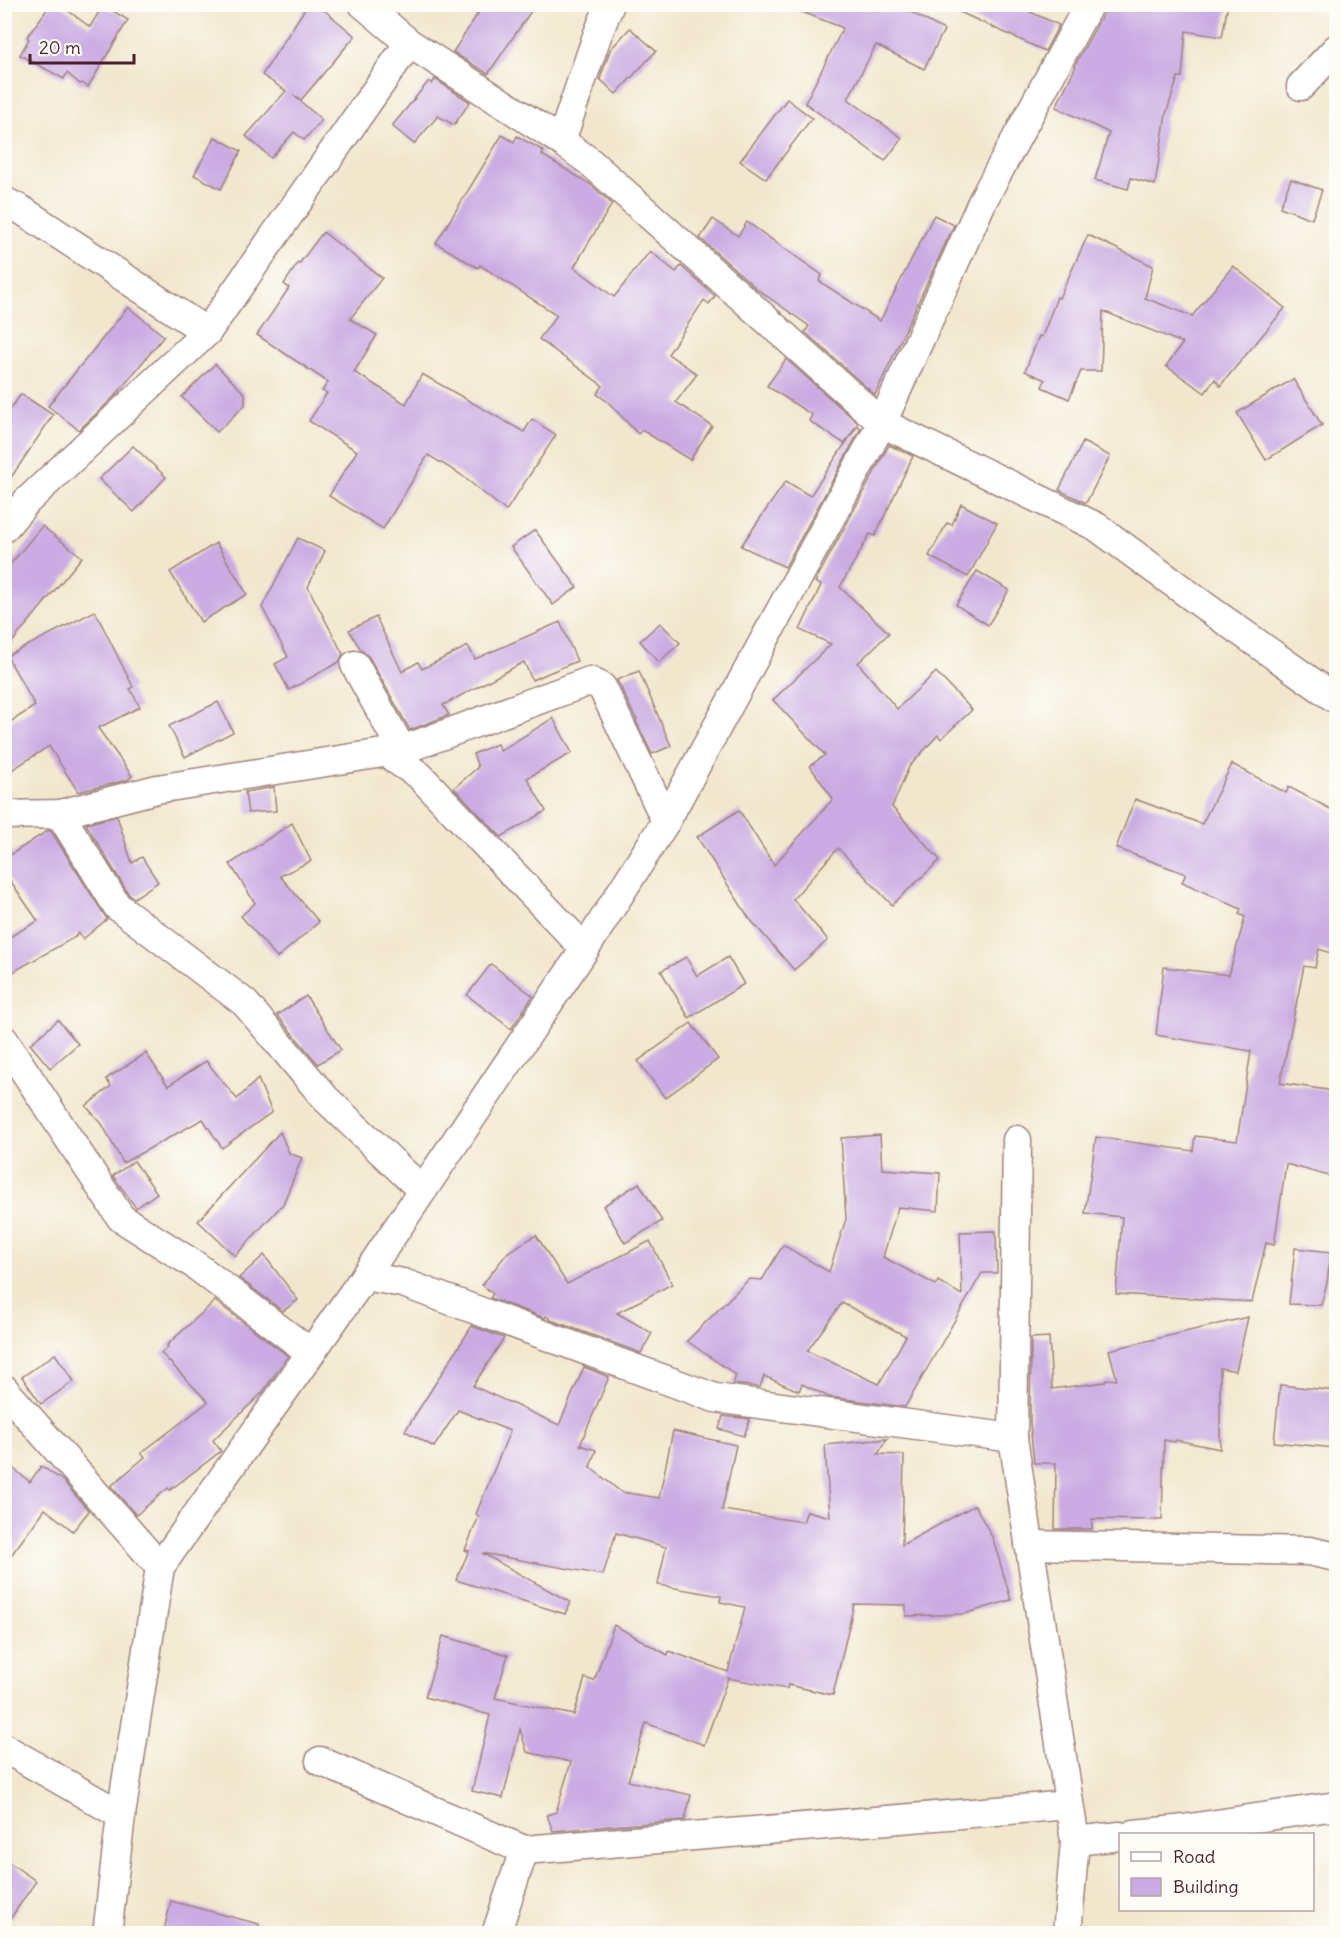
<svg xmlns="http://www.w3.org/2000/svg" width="1341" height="1938" viewBox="0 0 1341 1938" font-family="Delius,sans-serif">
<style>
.building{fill:#caabe3;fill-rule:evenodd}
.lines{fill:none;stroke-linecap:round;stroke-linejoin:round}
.minor-casing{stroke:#9e837c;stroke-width:31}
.minor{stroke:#fff;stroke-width:28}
</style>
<rect width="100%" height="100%" fill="#fdfcf7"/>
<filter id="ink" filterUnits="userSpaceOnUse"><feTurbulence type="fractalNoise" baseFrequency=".0167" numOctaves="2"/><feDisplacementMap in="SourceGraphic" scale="12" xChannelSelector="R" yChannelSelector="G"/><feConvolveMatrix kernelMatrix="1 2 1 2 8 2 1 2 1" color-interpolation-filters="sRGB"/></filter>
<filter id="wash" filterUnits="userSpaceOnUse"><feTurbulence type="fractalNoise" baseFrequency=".008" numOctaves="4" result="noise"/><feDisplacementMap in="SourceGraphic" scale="24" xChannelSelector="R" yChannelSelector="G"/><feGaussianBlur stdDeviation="1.35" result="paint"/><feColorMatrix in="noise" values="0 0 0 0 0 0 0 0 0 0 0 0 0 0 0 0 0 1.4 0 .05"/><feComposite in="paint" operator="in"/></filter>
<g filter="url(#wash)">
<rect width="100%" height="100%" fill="#f2e7cd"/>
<g id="blocks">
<g class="building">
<path d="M 51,4 L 59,4 L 90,27 L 103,5 L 128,20 L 88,87 L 82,83 L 80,84 L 67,73 L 64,79 L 20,55 L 29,39 L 27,37 Z"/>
<path d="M 308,4 L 314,4 L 324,10 L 355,36 L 301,100 L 293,95 L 322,120 L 304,140 L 294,132 L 271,158 L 246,136 L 286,91 L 262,75 Z"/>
<path d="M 484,4 L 536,4 L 488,74 L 453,52 Z"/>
<path d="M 787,4 L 896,4 L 944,30 L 924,69 L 876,45 L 848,99 L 902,138 L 885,161 L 805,103 L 843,28 L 787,6 Z"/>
<path d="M 942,4 L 1013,4 L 1059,25 L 1045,51 Z"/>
<path d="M 1105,4 L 1228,4 L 1222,37 L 1186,31 L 1182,77 L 1178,77 L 1166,114 L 1155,185 L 1131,178 L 1128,189 L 1095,180 L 1109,133 L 1056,107 L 1076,66 L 1075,65 L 1104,12 Z"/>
<path d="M 630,28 L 656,51 L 616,94 L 600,79 L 610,50 Z"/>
<path d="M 435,79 L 470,102 L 454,125 L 438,116 L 414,144 L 392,126 L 429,81 L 432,84 Z"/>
<path d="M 787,99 L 812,118 L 766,179 L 740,161 Z"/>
<path d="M 502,135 L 514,142 L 517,136 L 544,151 L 542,155 L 590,184 L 612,204 L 574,267 L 614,297 L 650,251 L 676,272 L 681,266 L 715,296 L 709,304 L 704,300 L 668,354 L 697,374 L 676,402 L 712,426 L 690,460 L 642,430 L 638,434 L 608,402 L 597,394 L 603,386 L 539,339 L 557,315 L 480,265 L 478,268 L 436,243 Z"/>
<path d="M 215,137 L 241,151 L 221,189 L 194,175 Z"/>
<path d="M 1291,179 L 1322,190 L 1312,219 L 1280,207 Z"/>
<path d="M 934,215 L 954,225 L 875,395 L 805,332 L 809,326 L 757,289 L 700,238 L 713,219 L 738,236 L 747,222 L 822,275 L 819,281 L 880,321 Z"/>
<path d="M 323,232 L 382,278 L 350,319 L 377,335 L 354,372 L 406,404 L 422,374 L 524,432 L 532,419 L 556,435 L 506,511 L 460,474 L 428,455 L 383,529 L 329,496 L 357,451 L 309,421 L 327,393 L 322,391 L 328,382 L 257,335 L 289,288 L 284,284 L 298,263 L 299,264 Z"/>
<path d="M 1088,235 L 1153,266 L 1145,298 L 1192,316 L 1233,266 L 1285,308 L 1220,386 L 1215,379 L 1205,393 L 1166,366 L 1183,343 L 1103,311 L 1101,371 L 1081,371 L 1069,399 L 1042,387 L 1045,380 L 1025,371 L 1039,336 L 1042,337 L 1057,297 L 1059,298 Z"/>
<path d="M 128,307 L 164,336 L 116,395 L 79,430 L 48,406 Z"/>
<path d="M 786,359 L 858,423 L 845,444 L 809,421 L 812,415 L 767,386 Z"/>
<path d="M 215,364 L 245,394 L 245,405 L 217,432 L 182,397 Z"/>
<path d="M 1293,379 L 1322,425 L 1266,460 L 1237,413 Z"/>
<path d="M 21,394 L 53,415 L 4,488 L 4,418 Z"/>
<path d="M 857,426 L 861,428 L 785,567 L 741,546 L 786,481 L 810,496 Z"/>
<path d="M 1083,442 L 1110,456 L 1086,503 L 1059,490 Z"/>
<path d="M 889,445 L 913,456 L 875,536 L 870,534 L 840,587 L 889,633 L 858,663 L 897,709 L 936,672 L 972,710 L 941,739 L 938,735 L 909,767 L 892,807 L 940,860 L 892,905 L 838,848 L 793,899 L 828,940 L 794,970 L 749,918 L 697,837 L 739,810 L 774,865 L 833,799 L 810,766 L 825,755 L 773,700 L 831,644 L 800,630 L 821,585 L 815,582 Z"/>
<path d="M 133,446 L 166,477 L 134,512 L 99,479 Z"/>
<path d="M 961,504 L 997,523 L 968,577 L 929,556 L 947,523 L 952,525 Z"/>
<path d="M 42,526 L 82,557 L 4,652 L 4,572 Z"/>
<path d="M 535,530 L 577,587 L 553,605 L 511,547 Z"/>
<path d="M 298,538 L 325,551 L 308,587 L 343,654 L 339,662 L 289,690 L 275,664 L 288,657 L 262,607 Z"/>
<path d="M 216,543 L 247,594 L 201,622 L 170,572 Z"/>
<path d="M 977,571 L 1009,590 L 988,625 L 956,605 Z"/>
<path d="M 95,611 L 133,687 L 130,689 L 140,707 L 98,728 L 132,776 L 127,780 L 78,792 L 49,746 L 4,775 L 4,726 L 35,706 L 7,656 Z"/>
<path d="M 376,617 L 402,672 L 418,662 L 422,669 L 468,646 L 475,659 L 560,622 L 577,661 L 532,680 L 524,662 L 443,705 L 449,715 L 410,730 L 369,657 L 361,650 L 349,630 Z"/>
<path d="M 660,623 L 680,643 L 659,662 L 640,641 Z"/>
<path d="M 639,671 L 671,746 L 652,754 L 636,721 L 637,719 L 636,719 L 617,680 Z"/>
<path d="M 218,702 L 233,732 L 185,757 L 169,726 Z"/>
<path d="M 553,718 L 572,753 L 527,778 L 546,811 L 501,837 L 454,788 L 478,767 L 473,754 L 497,744 L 500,751 Z"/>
<path d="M 1232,764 L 1286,793 L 1289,787 L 1336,812 L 1336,955 L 1319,949 L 1315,968 L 1304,966 L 1280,1083 L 1334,1091 L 1330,1114 L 1336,1116 L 1336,1178 L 1286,1164 L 1274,1245 L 1266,1243 L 1252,1302 L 1116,1294 L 1122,1217 L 1085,1213 L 1096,1137 L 1193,1151 L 1195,1136 L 1237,1141 L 1251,1051 L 1156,1035 L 1164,967 L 1229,975 L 1245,917 L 1239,914 L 1241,909 L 1182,882 L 1186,874 L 1116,848 L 1135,799 L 1202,824 Z"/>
<path d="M 274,787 L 276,811 L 248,813 L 245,792 Z"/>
<path d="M 117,816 L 132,863 L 142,857 L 158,882 L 134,898 L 129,895 L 86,824 Z"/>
<path d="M 292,823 L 311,861 L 280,876 L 319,922 L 277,958 L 241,916 L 255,903 L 230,864 Z"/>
<path d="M 47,831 L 51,831 L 107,919 L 83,939 L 78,933 L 75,937 L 4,977 L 4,940 L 38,921 L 4,872 L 4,859 Z"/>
<path d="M 686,957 L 697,976 L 728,957 L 744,984 L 689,1018 L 661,971 Z"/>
<path d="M 491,964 L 533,996 L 511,1029 L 467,995 Z"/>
<path d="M 306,996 L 341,1050 L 318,1064 L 277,1015 Z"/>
<path d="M 58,1020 L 78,1044 L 50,1068 L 30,1044 Z"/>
<path d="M 691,1023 L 718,1059 L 665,1098 L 638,1061 Z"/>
<path d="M 146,1053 L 168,1086 L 206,1061 L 237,1099 L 258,1079 L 272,1112 L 222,1148 L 203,1119 L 123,1163 L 102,1124 L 86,1106 L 111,1086 L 106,1079 Z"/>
<path d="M 280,1132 L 289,1153 L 302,1158 L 283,1204 L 235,1256 L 198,1221 Z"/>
<path d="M 880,1135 L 882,1169 L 940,1173 L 938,1211 L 898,1207 L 883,1257 L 936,1285 L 938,1281 L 962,1295 L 960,1232 L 996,1231 L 997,1273 L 982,1273 L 905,1407 L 829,1397 L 802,1384 L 799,1391 L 764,1376 L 760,1387 L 733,1384 L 736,1375 L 687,1341 L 749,1279 L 762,1280 L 783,1245 L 829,1272 L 846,1219 L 841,1138 ZM 842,1303 L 906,1336 L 879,1384 L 807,1351 Z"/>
<path d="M 134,1161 L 157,1193 L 136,1208 L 113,1176 Z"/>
<path d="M 639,1183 L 662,1221 L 625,1243 L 603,1206 Z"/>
<path d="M 536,1235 L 567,1284 L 650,1241 L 672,1284 L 617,1313 L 652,1333 L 641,1353 L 551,1320 L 546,1316 L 545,1318 L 490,1298 L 493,1294 L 482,1285 L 508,1252 Z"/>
<path d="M 1295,1248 L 1331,1252 L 1327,1283 L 1321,1305 L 1289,1304 Z"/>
<path d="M 264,1255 L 298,1300 L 283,1311 L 239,1278 Z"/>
<path d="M 215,1301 L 288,1356 L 262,1393 L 213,1440 L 221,1451 L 170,1490 L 168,1488 L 136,1515 L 111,1486 L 145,1457 L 141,1453 L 208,1402 L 161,1353 L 168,1347 L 167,1345 Z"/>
<path d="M 1248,1317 L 1236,1371 L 1220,1368 L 1220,1449 L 1176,1440 L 1175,1442 L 1164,1440 L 1162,1520 L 1092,1519 L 1092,1529 L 1055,1529 L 1056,1463 L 1034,1463 L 1030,1423 L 1031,1338 L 1049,1337 L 1052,1389 L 1105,1382 L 1106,1379 L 1117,1380 L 1109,1350 Z"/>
<path d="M 472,1326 L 504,1338 L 473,1386 L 559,1425 L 584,1367 L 609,1377 L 580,1445 L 596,1450 L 590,1467 L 621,1492 L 659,1498 L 673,1431 L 736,1445 L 722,1510 L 803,1522 L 807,1511 L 830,1517 L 825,1445 L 887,1439 L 878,1454 L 904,1455 L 902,1545 L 975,1505 L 993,1539 L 1011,1600 L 964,1614 L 906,1616 L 906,1605 L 854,1604 L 833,1695 L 788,1685 L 787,1689 L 728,1678 L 704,1745 L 646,1723 L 628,1781 L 691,1795 L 685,1820 L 553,1831 L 547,1815 L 556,1812 L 571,1762 L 527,1752 L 520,1729 L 503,1798 L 472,1791 L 490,1715 L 425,1697 L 443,1636 L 508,1655 L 495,1698 L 574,1715 L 585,1678 L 594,1681 L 614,1625 L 668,1655 L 669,1651 L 728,1672 L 745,1607 L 720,1602 L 721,1596 L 658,1585 L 666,1547 L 616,1533 L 603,1575 L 482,1553 L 570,1602 L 565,1614 L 456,1580 L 469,1551 L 465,1550 L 479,1516 L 476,1514 L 510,1431 L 458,1410 L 434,1447 L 405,1431 Z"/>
<path d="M 55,1354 L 74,1381 L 41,1404 L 22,1377 Z"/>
<path d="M 1280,1385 L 1336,1391 L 1335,1448 L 1274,1442 Z"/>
<path d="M 723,1416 L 750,1419 L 744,1436 L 719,1429 Z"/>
<path d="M 4,1461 L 30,1482 L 41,1466 L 63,1481 L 89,1511 L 73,1531 L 45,1509 L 4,1565 Z"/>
<path d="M 4,1859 L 36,1881 L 4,1928 Z"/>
<path d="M 171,1901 L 259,1924 L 257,1934 L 163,1934 Z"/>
</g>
</g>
</g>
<g filter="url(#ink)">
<use href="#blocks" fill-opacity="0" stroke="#9e837c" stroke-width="1.5"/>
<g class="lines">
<defs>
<g id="minor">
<path d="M 363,4 L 409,43 L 561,141 L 589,161 L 882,423 L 1097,527 L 1210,610 L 1336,699"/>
<path d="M 1301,86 L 1336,49"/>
<path d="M 561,141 L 597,36 L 610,4"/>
<path d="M 4,201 L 20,209 L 207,332"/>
<path d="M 4,528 L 27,501 L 207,332 L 409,43"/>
<path d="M 355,665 L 402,750 L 396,760 L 419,775 L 585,949"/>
<path d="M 60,814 L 117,906 L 245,1003 L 326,1099 L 422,1190"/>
<path d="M 4,815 L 60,814 L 157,789 L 402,750 L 590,681 L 602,687 L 666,821"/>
<path d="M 4,1040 L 121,1218 L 195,1265 L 311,1353"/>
<path d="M 1017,1140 L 1013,1438 L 1075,1841 L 1067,1934"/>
<path d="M 365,1276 L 403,1283 L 715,1398 L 1013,1438"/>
<path d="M 4,1389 L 160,1567"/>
<path d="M 1029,1545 L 1309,1551 L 1336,1557"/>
<path d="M 4,1748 L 121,1815"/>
<path d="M 320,1761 L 524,1850 L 1069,1805"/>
<path d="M 1134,1834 L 1176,1830 L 1336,1806"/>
<path d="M 1075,1841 L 1120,1836"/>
<path d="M 107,1934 L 121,1815 L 160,1567 L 365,1276 L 585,949 L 666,821 L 882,423 L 983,200 L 1089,4"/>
<path d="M 496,1934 L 524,1850"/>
</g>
</defs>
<use href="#minor" class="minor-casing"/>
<use href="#minor" class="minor"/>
</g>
</g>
<rect width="1341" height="1938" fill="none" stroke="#fdfcf7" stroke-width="24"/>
<rect x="1119" y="1833" width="195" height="78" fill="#fdfcf7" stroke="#b5a4a5" stroke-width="1.5"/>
<rect x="1131" y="1852" width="30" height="9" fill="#ffffff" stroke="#b5a4a5" stroke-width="1.5"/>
<text x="1173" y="1863" font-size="18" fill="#4a1f2b">Road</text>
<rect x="1131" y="1878" width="30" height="18" fill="#caabe3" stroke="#b5a4a5" stroke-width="1.5"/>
<text x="1173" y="1893" font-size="18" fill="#4a1f2b">Building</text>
<path d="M30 54v9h104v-9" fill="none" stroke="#4a1f2b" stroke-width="3"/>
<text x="39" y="54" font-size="18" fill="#4a1f2b" stroke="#fdfcf7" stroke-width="4.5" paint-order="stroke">20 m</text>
</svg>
